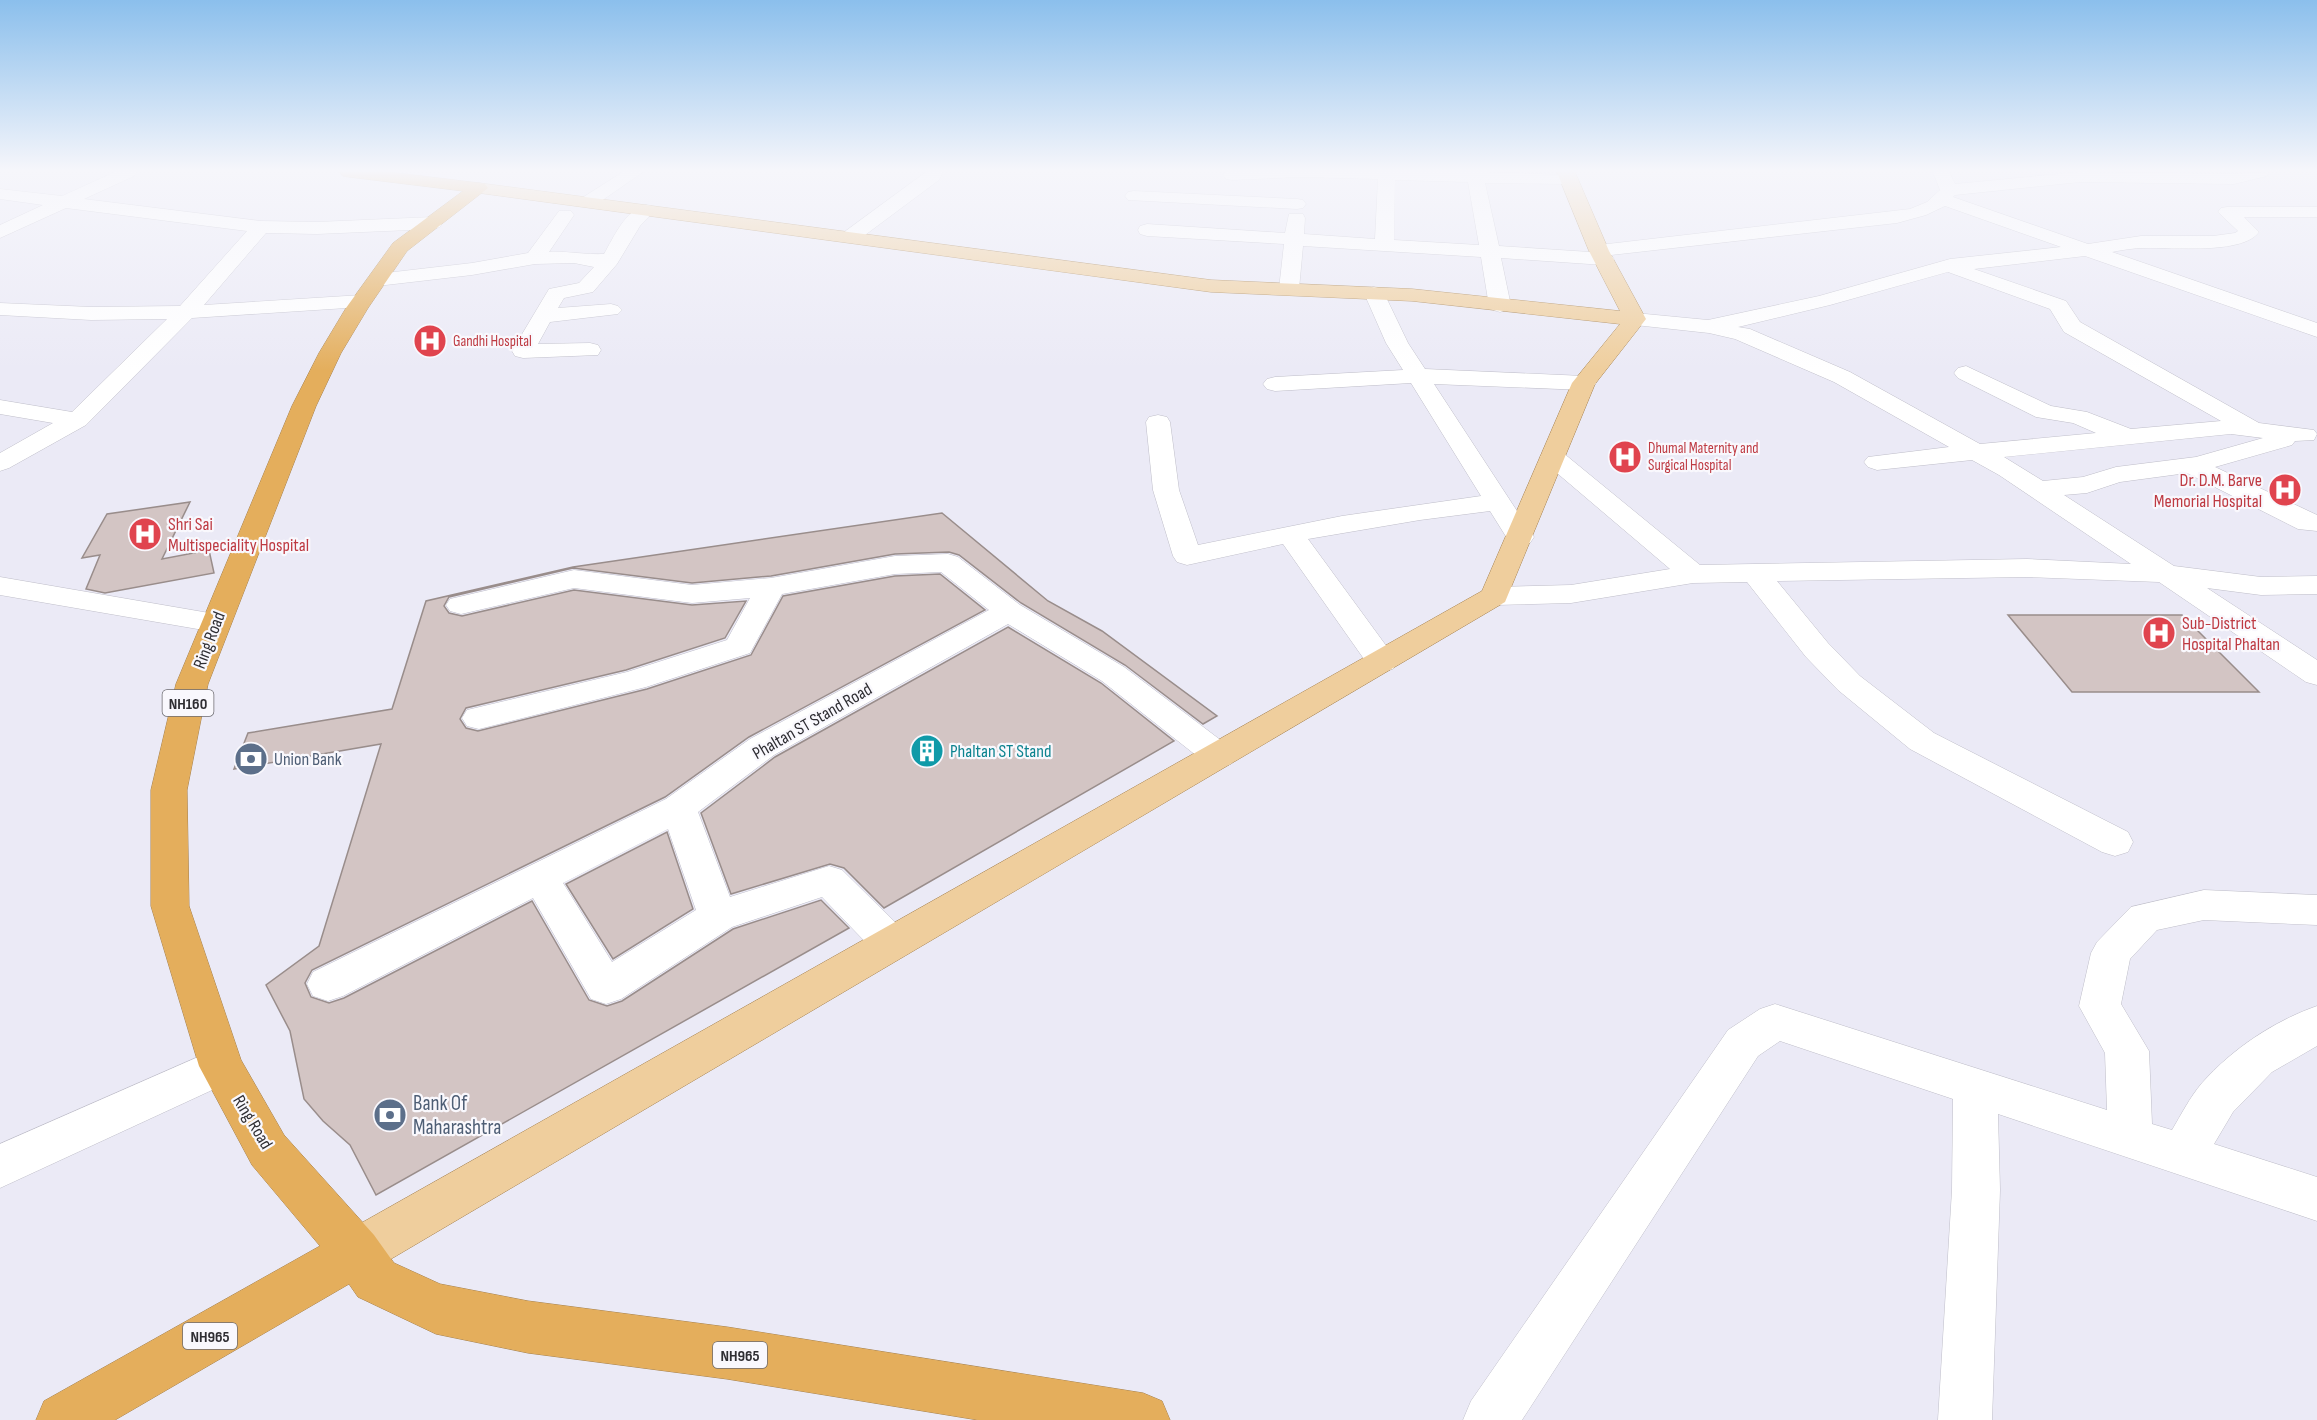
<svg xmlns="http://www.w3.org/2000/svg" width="2317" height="1420" viewBox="0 0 2317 1420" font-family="'Sofia Sans Condensed',sans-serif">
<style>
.building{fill:#d3c5c4;stroke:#998d8b;stroke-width:1.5}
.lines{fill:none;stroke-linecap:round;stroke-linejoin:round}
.minor-casing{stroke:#bfbec9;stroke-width:1}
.major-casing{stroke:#a5814e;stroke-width:1}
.highway-casing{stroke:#a5814e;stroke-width:1}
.minor{fill:#fff;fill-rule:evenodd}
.major{fill:#efce9d;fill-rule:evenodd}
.highway{fill:#e4ae5c;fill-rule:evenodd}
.labels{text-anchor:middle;stroke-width:4.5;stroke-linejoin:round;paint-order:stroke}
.far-health-label{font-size:15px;fill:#be3a42;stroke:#f9f8fd;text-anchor:start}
.shield{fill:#f9f8fd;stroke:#6c6b70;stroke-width:1.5}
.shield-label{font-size:16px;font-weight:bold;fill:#2f2e33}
.health-label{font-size:18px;fill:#be3a42;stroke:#f9f8fd;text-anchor:start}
.street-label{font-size:18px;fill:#2f2e33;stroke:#f9f8fd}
.culture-label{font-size:18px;fill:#0d838f;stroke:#f9f8fd;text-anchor:start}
.service-label{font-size:18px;fill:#4e5e75;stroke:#f9f8fd;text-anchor:start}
.near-service-label{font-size:21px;fill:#4e5e75;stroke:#f9f8fd;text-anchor:start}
</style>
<rect width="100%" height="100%" fill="#ebeaf6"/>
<g class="building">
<path d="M 190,502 L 162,559 L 209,550 L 214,573 L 105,593 L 86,589 L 100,555 L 82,558 L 107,514 Z"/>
<path d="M 942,513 L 1048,601 L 1102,631 L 1217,716 L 1203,724 L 1125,665 L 1021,603 L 959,555 L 949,552 L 895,554 L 771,576 L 692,583 L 573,568 L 449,597 L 444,606 L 449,613 L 462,616 L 574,590 L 692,605 L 746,601 L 725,638 L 626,670 L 466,708 L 460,719 L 466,728 L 478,731 L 647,689 L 751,655 L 783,596 L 895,576 L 940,574 L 985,610 L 749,737 L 665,797 L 312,970 L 305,983 L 311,997 L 329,1003 L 344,998 L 532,901 L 589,1000 L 607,1006 L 622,1001 L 733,929 L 821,900 L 849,928 L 376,1195 L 350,1145 L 323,1121 L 304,1099 L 290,1031 L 266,985 L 319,946 L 381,744 L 234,769 L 248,733 L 392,709 L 426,601 L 573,567 Z"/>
<path d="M 2008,615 L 2182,615 L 2259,692 L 2072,692 Z"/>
<path d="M 1008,627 L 1101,683 L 1174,741 L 884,908 L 844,868 L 830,864 L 731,894 L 701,813 L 775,757 Z"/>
<path d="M 667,832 L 693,909 L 613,959 L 566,884 Z"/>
</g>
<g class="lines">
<defs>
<g id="minor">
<path d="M 115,172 L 137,172 L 134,176 L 84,199 L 261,221 L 317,222 L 433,217 L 440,219 L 442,223 L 440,227 L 433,229 L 317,234 L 266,233 L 204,305 L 362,295 L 369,297 L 372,301 L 369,305 L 362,307 L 192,318 L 86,425 L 9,468 L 0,471 L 0,453 L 53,423 L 0,414 L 0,400 L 72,412 L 167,319 L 91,320 L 0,315 L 0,303 L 91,307 L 180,306 L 247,231 L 66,208 L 0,238 L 0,225 L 43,205 L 0,199 L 0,189 L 62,196 Z"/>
<path d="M 623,172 L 643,172 L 594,206 L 582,206 L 579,202 L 582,198 Z"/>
<path d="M 926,172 L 943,172 L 939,180 L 857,241 L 843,241 L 841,237 L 843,233 Z"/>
<path d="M 1226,172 L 1483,172 L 1569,175 L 1575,176 L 1578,180 L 1575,184 L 1485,183 L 1499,246 L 1590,252 L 1592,247 L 1599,245 L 1910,209 L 1927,202 L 1940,190 L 1933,172 L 1949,172 L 1955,184 L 2080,172 L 2234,174 L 2269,172 L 2267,176 L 2234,184 L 2080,182 L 1955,195 L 1953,197 L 2088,244 L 2141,236 L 2213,236 L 2235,233 L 2238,231 L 2218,212 L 2221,208 L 2227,207 L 2317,207 L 2317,217 L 2244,217 L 2259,232 C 2243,255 2171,247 2145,248 C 2134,248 2122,250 2112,252 L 2317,323 L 2317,337 L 2085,256 L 1974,269 L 2066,301 L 2080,322 L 2259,423 L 2314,430 L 2317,434 L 2314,440 L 2295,441 L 2292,445 L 2215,467 L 2317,515 L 2317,531 L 2298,529 L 2187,473 L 2120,482 L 2087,493 L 2064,495 L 2174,566 L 2261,577 L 2317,576 L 2317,594 L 2261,595 L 2207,588 L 2317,660 L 2317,685 L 2306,682 L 2159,582 L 2027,577 L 1777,581 L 1828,643 L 1860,676 L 1934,733 L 2128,832 L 2133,842 L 2128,852 L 2115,856 L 2102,852 L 1910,749 L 1838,690 L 1806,657 L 1747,582 L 1693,583 L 1571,603 L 1495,605 L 1485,602 L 1480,596 L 1485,590 L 1495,587 L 1571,585 L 1670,569 L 1544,462 L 1540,457 L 1544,452 L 1553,449 L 1562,452 L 1700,565 L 2027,559 L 2131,564 L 1999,475 L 1972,460 L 1877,470 L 1868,467 L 1864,462 L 1868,457 L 1949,447 L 1834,382 L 1735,339 L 1709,333 L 1635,325 L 1627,324 L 1624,319 L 1627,314 L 1635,313 L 1708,320 L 1819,296 L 1950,259 L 2061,247 L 1945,206 L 1926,215 L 1897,223 L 1611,255 L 1614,259 L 1611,263 L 1604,265 L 1501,258 L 1511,306 L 1507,310 L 1500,312 L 1493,310 L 1489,306 L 1481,257 L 1303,246 L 1299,289 L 1296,293 L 1289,295 L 1282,293 L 1279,289 L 1284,244 L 1147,236 L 1140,234 L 1138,230 L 1140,226 L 1147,224 L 1285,233 L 1289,214 L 1303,214 L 1305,218 L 1304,234 L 1375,239 L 1378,179 L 1300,177 L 1232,180 L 1226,179 L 1223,175 ZM 1395,180 L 1468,182 L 1479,245 L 1394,240 ZM 1948,272 L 2050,309 L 2064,332 L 2221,421 L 2131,429 L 2087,412 L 2051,406 L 1966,366 L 1958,368 L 1954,373 L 1958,378 L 2036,417 L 2073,423 L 2096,433 L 1980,444 L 1850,372 L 1750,329 L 1738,327 L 1830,305 ZM 2231,434 L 2263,438 L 2196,457 L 2116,467 L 2083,477 L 2043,481 L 2004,457 Z"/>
<path d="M 1134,191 L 1297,199 L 1303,200 L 1306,204 L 1303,208 L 1297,209 L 1128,200 L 1125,196 L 1128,192 Z"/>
<path d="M 646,205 L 652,206 L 655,210 L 640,226 L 617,264 L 593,292 L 564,298 L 558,308 L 611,304 L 618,306 L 622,310 L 618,314 L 550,322 L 538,344 L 590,343 L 598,345 L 601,350 L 598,355 L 523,358 L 515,356 L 512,351 L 549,289 L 579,283 L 594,267 L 574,263 L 535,264 L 472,275 L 377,286 L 370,284 L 367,280 L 370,276 L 377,274 L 472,263 L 528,253 L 559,211 L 571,211 L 574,215 L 549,252 C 568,251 586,255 604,254 C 614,237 625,210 646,205 Z"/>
<path d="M 1374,287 L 1381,289 L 1384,293 L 1408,343 L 1425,369 L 1584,376 L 1592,378 L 1596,383 L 1592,388 L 1584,390 L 1434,384 L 1534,537 L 1530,543 L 1520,545 L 1510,543 L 1490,511 L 1420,520 L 1308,539 L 1398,662 L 1393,669 L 1382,672 L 1371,669 L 1283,544 L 1187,565 L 1177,562 L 1173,556 L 1153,490 L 1146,422 L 1149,417 L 1158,415 L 1167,417 L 1170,422 L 1179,490 L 1198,545 L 1342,516 L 1481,496 L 1411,383 L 1275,391 L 1267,389 L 1263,384 L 1267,379 L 1275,377 L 1403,370 L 1386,343 L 1364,293 L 1367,289 Z"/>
<path d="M 948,554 L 958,557 L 1020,605 L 1124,667 L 1231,748 L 1236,756 L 1231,764 L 1219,768 L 1207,764 L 1102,681 L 1008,624 L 774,755 L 698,812 L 730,897 L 829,866 L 842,870 L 906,933 L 912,944 L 906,955 L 892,960 L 878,955 L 822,897 L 732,927 L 621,999 L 606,1004 L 591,999 L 533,898 L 343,996 L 328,1001 L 313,996 L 307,984 L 313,972 L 666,799 L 750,739 L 989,610 L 941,572 L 895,574 L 782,594 L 750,653 L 646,687 L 479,729 L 467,726 L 462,718 L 467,710 L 627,672 L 727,640 L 750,598 L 692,603 L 574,588 L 461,614 L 450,611 L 446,605 L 450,599 L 574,570 L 692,585 L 771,578 L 895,556 ZM 668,829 L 696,910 L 612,962 L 563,883 Z"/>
<path d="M 0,577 L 215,614 L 226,616 L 230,623 L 226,630 L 215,632 L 0,595 Z"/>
<path d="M 2204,890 L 2317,895 L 2317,925 L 2204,920 L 2157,930 L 2130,959 L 2121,1004 L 2149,1051 L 2152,1124 L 2172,1130 C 2181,1115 2190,1097 2202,1083 C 2232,1049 2274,1021 2317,1006 L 2317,1046 L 2272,1072 L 2233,1112 L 2214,1144 L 2317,1177 L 2317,1221 L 1998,1114 L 2000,1190 L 1992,1420 L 1938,1420 L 1952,1190 L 1953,1099 L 1780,1041 L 1758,1056 L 1522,1420 L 1463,1420 L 1471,1401 L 1728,1030 L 1760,1009 L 1775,1004 L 2107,1110 L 2105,1053 L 2079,1006 L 2091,953 L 2097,942 L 2131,907 Z"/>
<path d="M 221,1047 L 236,1053 L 243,1066 L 236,1079 L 0,1188 L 0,1144 Z"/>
</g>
<path id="major" d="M 1557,172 L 1575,172 L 1609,251 L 1646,319 L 1595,384 L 1505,602 L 374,1269 L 357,1276 L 340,1269 L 332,1252 L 340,1235 L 1482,591 L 1572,383 L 1620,324 L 1412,301 L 1211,292 L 479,193 L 473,192 L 470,188 L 473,184 L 479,183 L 1211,280 L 1412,289 L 1620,311 L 1589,251 Z"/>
<path id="highway" d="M 340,172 L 389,172 L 479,183 L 485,184 L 488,188 L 407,251 L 368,308 L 341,353 L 316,406 L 208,684 L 187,790 L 189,906 L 241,1060 L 284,1135 L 374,1235 L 394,1263 L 440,1284 L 528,1301 L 727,1327 L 1143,1393 L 1162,1401 L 1170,1420 L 978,1420 L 727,1379 L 528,1353 L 436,1334 L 358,1297 L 349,1284 L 115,1420 L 36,1420 L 44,1401 L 320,1246 L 252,1165 L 199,1066 L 151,906 L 151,790 L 176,684 L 292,406 L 319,353 L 346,308 L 393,243 L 463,191 L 349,177 L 343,176 Z"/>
</defs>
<use href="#minor" class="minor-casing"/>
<use href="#major" class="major-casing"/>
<use href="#highway" class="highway-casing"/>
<use href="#minor" class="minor"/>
<use href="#major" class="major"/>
<use href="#highway" class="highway"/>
</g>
<linearGradient id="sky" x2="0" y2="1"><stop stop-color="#8bbfec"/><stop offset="0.46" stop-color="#f6f6fb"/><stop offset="1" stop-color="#f6f6fb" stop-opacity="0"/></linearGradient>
<rect width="2317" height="371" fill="url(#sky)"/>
<defs>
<symbol id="hospital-disc" viewBox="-11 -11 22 22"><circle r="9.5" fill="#e0444e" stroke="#f9f8fd"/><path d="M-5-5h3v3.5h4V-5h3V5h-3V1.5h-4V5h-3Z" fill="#fff"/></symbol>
<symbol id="building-disc" viewBox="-11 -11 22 22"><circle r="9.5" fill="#0f9aa8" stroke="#f9f8fd"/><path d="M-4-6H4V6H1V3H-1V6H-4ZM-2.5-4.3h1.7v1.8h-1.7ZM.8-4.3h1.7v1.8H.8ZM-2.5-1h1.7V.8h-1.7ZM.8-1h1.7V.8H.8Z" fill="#fff"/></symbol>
<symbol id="bank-disc" viewBox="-11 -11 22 22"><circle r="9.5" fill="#5c6f8a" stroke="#f9f8fd"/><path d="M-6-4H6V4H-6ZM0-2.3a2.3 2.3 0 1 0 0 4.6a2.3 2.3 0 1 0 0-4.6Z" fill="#fff"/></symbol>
</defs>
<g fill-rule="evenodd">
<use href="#hospital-disc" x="411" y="322" width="38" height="38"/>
<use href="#hospital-disc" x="1606" y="438" width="38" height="38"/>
<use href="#hospital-disc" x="2266" y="471" width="38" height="38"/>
<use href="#hospital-disc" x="126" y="515" width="38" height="38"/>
<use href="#hospital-disc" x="2140" y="614" width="38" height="38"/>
<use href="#building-disc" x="908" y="732" width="38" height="38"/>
<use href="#bank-disc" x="232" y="740" width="38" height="38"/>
<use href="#bank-disc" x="371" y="1096" width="38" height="38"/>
</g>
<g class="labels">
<g class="far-health-label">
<text x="453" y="346">Gandhi Hospital</text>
<text x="1648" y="453">Dhumal Maternity and<tspan x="1648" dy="17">Surgical Hospital</tspan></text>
</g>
<g class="shield">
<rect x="162.5" y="690" width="51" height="26" rx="4.5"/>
<rect x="183" y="1323" width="54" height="26" rx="4.5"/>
<rect x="713" y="1342" width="54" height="26" rx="4.5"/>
</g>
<g class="shield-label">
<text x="188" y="709">NH160</text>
<text x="210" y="1342">NH965</text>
<text x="740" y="1361">NH965</text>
</g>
<g class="health-label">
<text x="2262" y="486" text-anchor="end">Dr. D.M. Barve<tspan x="2262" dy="21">Memorial Hospital</tspan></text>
<text x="168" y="530">Shri Sai<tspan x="168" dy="21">Multispeciality Hospital</tspan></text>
<text x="2182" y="629">Sub-District<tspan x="2182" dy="21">Hospital Phaltan</tspan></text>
</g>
<g class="street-label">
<text transform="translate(209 640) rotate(-69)" y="6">Ring Road</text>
<text transform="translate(812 721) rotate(-30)" y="6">Phaltan ST Stand Road</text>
<text transform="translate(253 1122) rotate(59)" y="6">Ring Road</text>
</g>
<g class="culture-label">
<text x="950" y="757">Phaltan ST Stand</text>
</g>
<g class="service-label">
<text x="274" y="765">Union Bank</text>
</g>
<g class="near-service-label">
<text x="413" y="1110">Bank Of<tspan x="413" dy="24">Maharashtra</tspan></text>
</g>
</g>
</svg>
